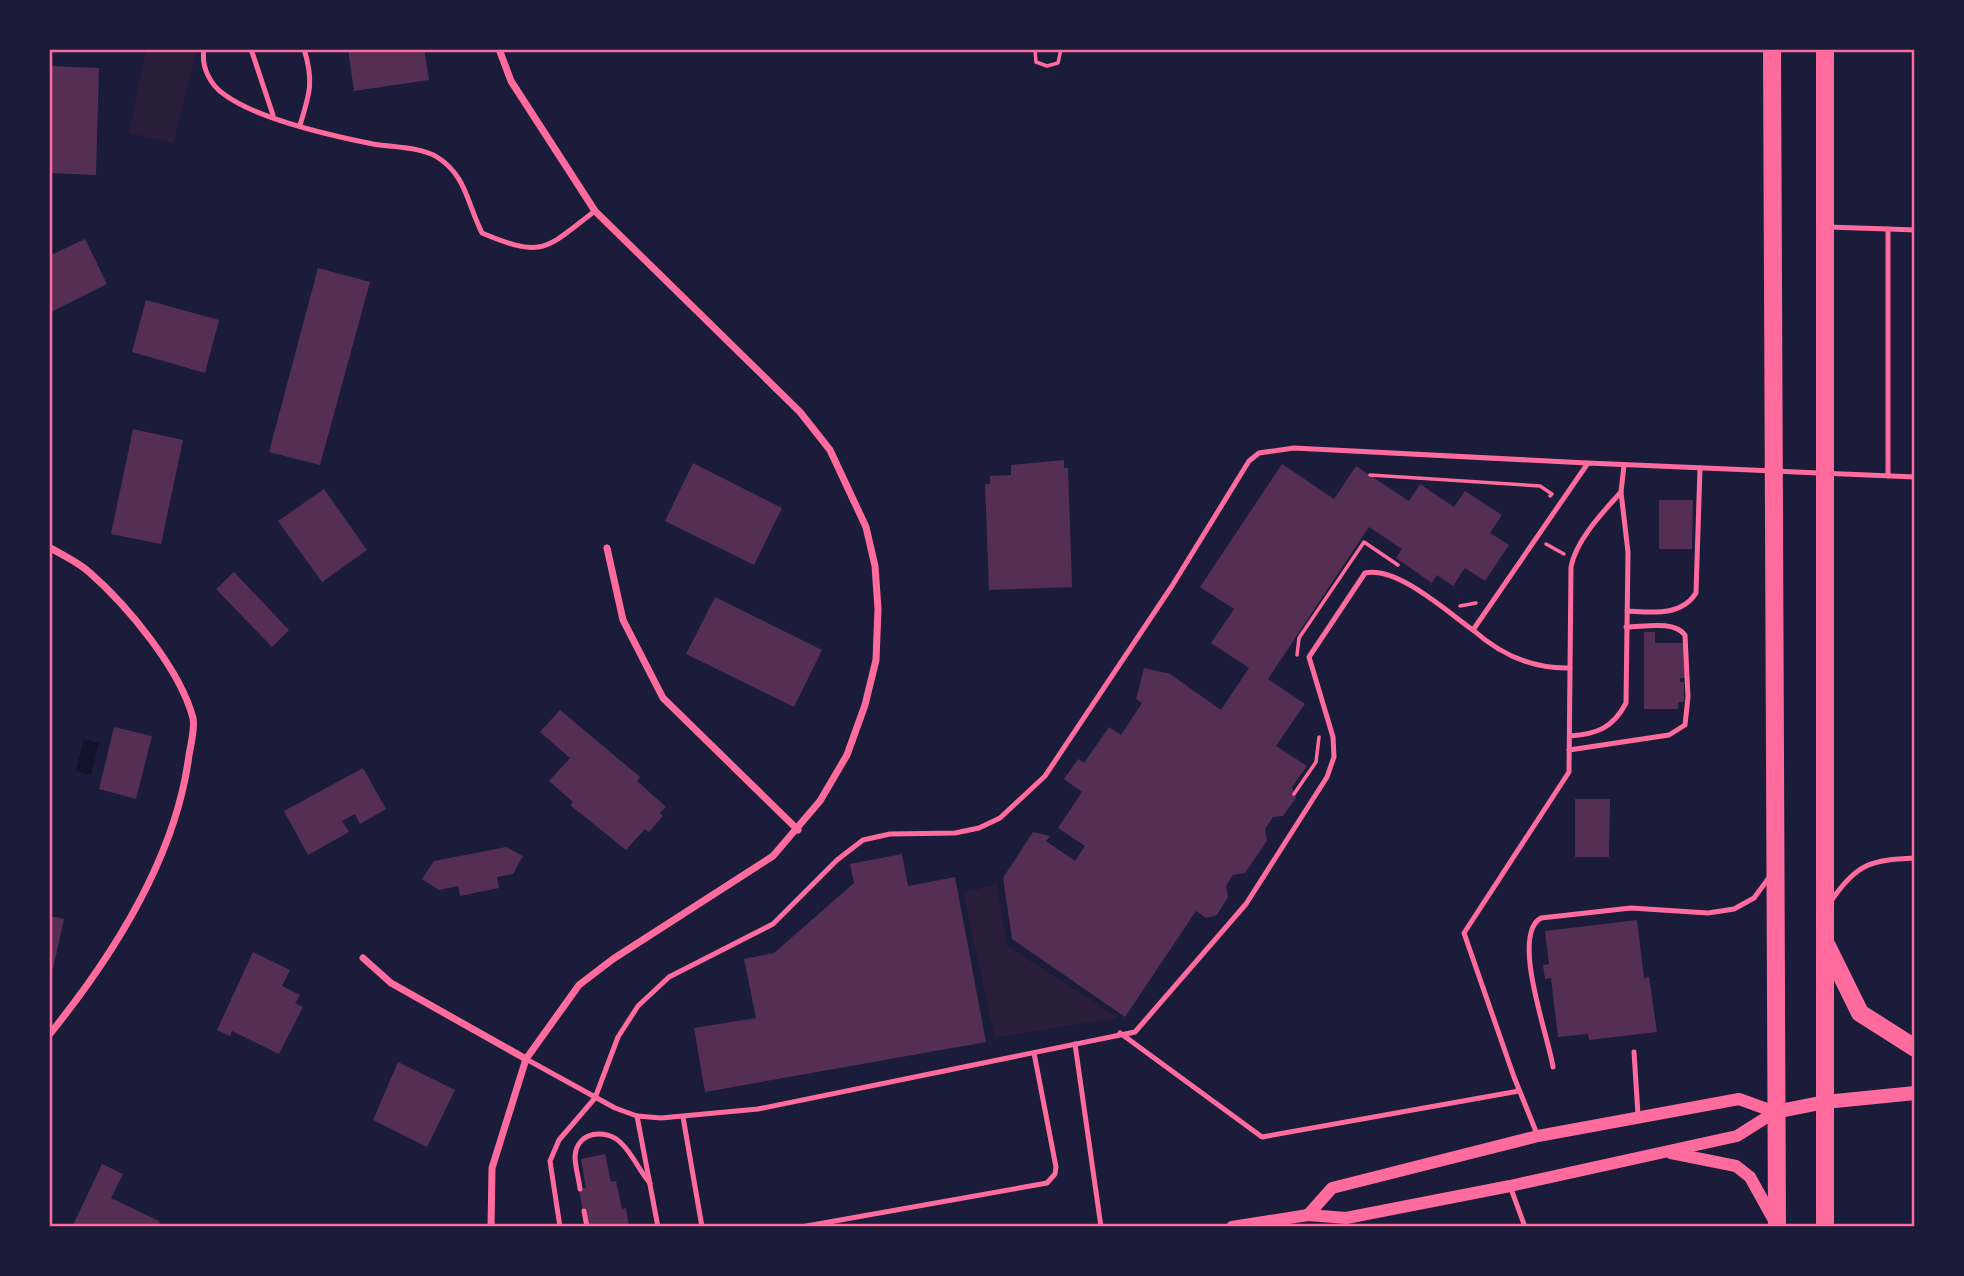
<svg xmlns="http://www.w3.org/2000/svg" width="1964" height="1276" viewBox="0 0 1964 1276" font-family="'Open Sans',sans-serif">
<style>
.green{fill:#2a1e3b}
.water{fill:#12122b}
.building{fill:#542f53}
.lines{fill:none;stroke-linecap:round;stroke-linejoin:round}
.path{stroke:#ff6b9d;stroke-width:3.5}
.service{stroke:#ff6b9d;stroke-width:5}
.minor{stroke:#ff6b9d;stroke-width:7}
.tertiary{stroke:#ff6b9d;stroke-width:12}
.secondary{stroke:#ff6b9d;stroke-width:14}
.primary{stroke:#ff6b9d;stroke-width:18}
.neatline{fill:none;stroke:#ff6b9d;stroke-width:2.5}
</style>
<rect width="100%" height="100%" fill="#1b1b3a"/>
<g class="green">
<path d="M 146,49 L 197,49 L 173,143 L 129,133 Z"/>
<path d="M 997,884 L 1007,946 L 1119,1018 L 995,1037 L 963,893 Z"/>
</g>
<path class="water" d="M 84,739 L 99,743 L 91,775 L 76,771 Z"/>
<g class="building">
<path d="M 348,49 L 424,49 L 429,80 L 354,91 Z"/>
<path d="M 49,66 L 99,68 L 96,175 L 49,173 Z"/>
<path d="M 85,239 L 107,284 L 49,313 L 49,256 Z"/>
<path d="M 318,268 L 370,282 L 320,465 L 269,452 Z"/>
<path d="M 146,300 L 219,320 L 205,373 L 132,352 Z"/>
<path d="M 133,429 L 183,440 L 161,544 L 111,534 Z"/>
<path d="M 1064,460 L 1064,468 L 1068,468 L 1072,587 L 989,590 L 985,484 L 990,484 L 990,476 L 1011,475 L 1011,465 Z"/>
<path d="M 693,463 L 782,508 L 754,565 L 665,521 Z"/>
<path d="M 1282,464 L 1334,499 L 1356,466 L 1409,501 L 1420,484 L 1454,507 L 1465,491 L 1502,515 L 1490,533 L 1509,545 L 1485,581 L 1465,568 L 1453,586 L 1437,575 L 1432,583 L 1396,558 L 1402,549 L 1369,527 L 1268,679 L 1305,704 L 1276,746 L 1307,766 L 1292,787 L 1296,798 L 1283,816 L 1273,817 L 1265,829 L 1267,841 L 1245,873 L 1233,875 L 1226,886 L 1228,897 L 1217,915 L 1206,918 L 1196,911 L 1125,1017 L 1012,939 L 1003,878 L 1033,832 L 1050,836 L 1046,841 L 1075,861 L 1085,846 L 1058,828 L 1082,792 L 1064,779 L 1078,759 L 1084,763 L 1109,727 L 1121,735 L 1142,703 L 1136,699 L 1144,668 L 1170,674 L 1221,710 L 1249,668 L 1211,643 L 1234,609 L 1200,587 Z"/>
<path d="M 324,489 L 367,550 L 322,582 L 278,521 Z"/>
<path d="M 1659,500 L 1693,500 L 1692,549 L 1659,549 Z"/>
<path d="M 234,572 L 289,630 L 272,647 L 216,589 Z"/>
<path d="M 715,597 L 822,650 L 794,707 L 686,654 Z"/>
<path d="M 1644,632 L 1655,632 L 1655,643 L 1685,643 L 1685,678 L 1680,678 L 1680,682 L 1684,682 L 1684,702 L 1678,702 L 1678,709 L 1644,709 Z"/>
<path d="M 560,710 L 640,777 L 637,781 L 666,807 L 660,813 L 663,816 L 649,832 L 645,829 L 626,850 L 570,805 L 573,802 L 549,781 L 570,758 L 540,732 Z"/>
<path d="M 114,727 L 152,736 L 136,799 L 99,789 Z"/>
<path d="M 363,768 L 386,809 L 360,824 L 355,814 L 342,821 L 349,832 L 308,855 L 284,811 Z"/>
<path d="M 1575,799 L 1610,799 L 1609,857 L 1575,857 Z"/>
<path d="M 506,847 L 523,856 L 513,874 L 497,877 L 499,888 L 460,896 L 458,886 L 439,890 L 422,879 L 434,861 Z"/>
<path d="M 902,854 L 908,886 L 955,877 L 986,1042 L 705,1092 L 694,1028 L 756,1018 L 744,959 L 774,953 L 854,883 L 850,864 Z"/>
<path d="M 49,916 L 64,919 L 53,969 L 49,968 Z"/>
<path d="M 1637,920 L 1644,978 L 1649,977 L 1657,1032 L 1589,1040 L 1588,1034 L 1558,1037 L 1551,978 L 1545,979 L 1543,965 L 1549,964 L 1545,931 Z"/>
<path d="M 253,952 L 290,970 L 282,986 L 300,995 L 295,1003 L 303,1007 L 279,1054 L 232,1031 L 230,1036 L 217,1030 Z"/>
<path d="M 398,1062 L 455,1090 L 427,1147 L 373,1120 Z"/>
<path d="M 605,1154 L 611,1182 L 616,1181 L 622,1209 L 626,1208 L 629,1227 L 589,1227 L 583,1212 L 579,1189 L 586,1188 L 581,1159 Z"/>
<path d="M 102,1164 L 123,1174 L 111,1198 L 159,1221 L 161,1227 L 72,1227 Z"/>
</g>
<g class="lines">
<g class="path">
<path d="M 1035,49 L 1036,62 L 1047,66 L 1058,63 L 1061,49"/>
<path d="M 1370,475 L 1540,486 L 1552,494 L 1550,496"/>
<path d="M 1546,544 L 1564,554"/>
<path d="M 1460,606 L 1476,603"/>
<path d="M 1297,655 L 1299,638 L 1364,542 L 1398,565"/>
<path d="M 1294,794 L 1316,762 L 1319,737"/>
</g>
<g class="service">
<path d="M 204,49 C 201,67 210,85 225,95 C 258,119 333,136 373,144 C 392,147 421,147 437,157 C 466,175 467,203 482,233 C 544,259 545,249 595,211"/>
<path d="M 251,49 L 273,115"/>
<path d="M 300,125 C 310,93 314,81 304,49"/>
<path d="M 1827,227 L 1888,229 L 1888,476"/>
<path d="M 1888,229 L 1915,230"/>
<path d="M 1621,492 L 1624,465"/>
<path d="M 1627,611 C 1651,612 1681,617 1696,593 L 1700,468"/>
<path d="M 1473,630 C 1501,655 1533,669 1570,668"/>
<path d="M 1569,750 L 1669,735 L 1685,725 L 1688,697 L 1685,635 C 1673,620 1644,627 1626,627"/>
<path d="M 1831,901 C 1857,863 1871,860 1915,858"/>
<path d="M 1120,1033 L 1262,1137 L 1519,1091"/>
<path d="M 1075,1044 L 1101,1227"/>
<path d="M 1634,1052 L 1638,1115"/>
<path d="M 526,1059 L 615,1108 L 637,1116 L 661,1118 L 758,1109 L 1135,1032 L 1246,904 L 1327,777 L 1334,757 L 1333,737 L 1309,657 L 1365,573 C 1397,566 1446,611 1473,630 L 1588,463 L 1915,477"/>
<path d="M 1553,1067 C 1549,1038 1510,935 1541,918 L 1631,908 L 1708,913 L 1734,909 L 1754,898 L 1771,875"/>
<path d="M 637,1116 L 658,1227"/>
<path d="M 683,1117 L 702,1227"/>
<path d="M 1537,1134 L 1514,1077 L 1464,933 L 1569,772 L 1571,567 C 1576,540 1603,512 1621,492 L 1628,552 L 1626,703 C 1613,728 1597,734 1570,736"/>
<path d="M 1510,1186 L 1525,1227"/>
<path d="M 580,1189 C 579,1179 575,1167 575,1156 C 577,1131 606,1128 621,1143 C 633,1154 639,1171 650,1183"/>
<path d="M 584,1211 L 587,1227"/>
<path d="M 560,1227 L 550,1161 L 559,1140 L 595,1098 L 618,1037 L 638,1006 L 669,977 L 773,924 L 837,860 L 863,840 L 890,834 L 955,833 L 979,828 L 1000,818 L 1045,776 L 1172,586 L 1249,461 L 1259,453 L 1294,448 L 1587,463"/>
<path d="M 801,1227 L 1047,1183 L 1055,1174 L 1056,1167 L 1034,1053"/>
</g>
<g class="minor">
<path d="M 49,547 C 62,555 78,562 89,572 C 127,605 180,669 193,718 C 195,728 191,744 189,755 C 176,857 113,956 49,1035"/>
<path d="M 607,548 L 623,620 L 663,698 L 798,830"/>
<path d="M 363,958 L 391,983 L 526,1059"/>
<path d="M 491,1227 L 492,1168 L 526,1059 L 579,985 L 613,959 L 773,856 L 820,801 L 847,755 L 865,705 L 876,660 L 878,609 L 875,566 L 866,527 L 830,450 L 800,412 L 595,211 L 511,81 L 499,49"/>
</g>
<g class="tertiary">
<path d="M 1671,1153 L 1736,1166 L 1750,1177 L 1775,1222"/>
<path d="M 1308,1215 L 1332,1188 L 1538,1136 L 1739,1099 L 1775,1112"/>
<path d="M 1232,1227 L 1308,1215 L 1346,1218 L 1510,1186 L 1737,1136 L 1775,1112"/>
</g>
<path class="secondary" d="M 1775,1112 L 1825,1102 L 1915,1093"/>
<g class="primary">
<path d="M 1772,49 L 1777,1227"/>
<path d="M 1825,49 L 1825,1227"/>
<path d="M 1827,946 L 1860,1013 L 1915,1048"/>
</g>
</g>
<rect width="1964" height="1276" fill="none" stroke="#1b1b3a" stroke-width="102"/>
<rect x="51" y="51" width="1862" height="1174" class="neatline"/>
</svg>
